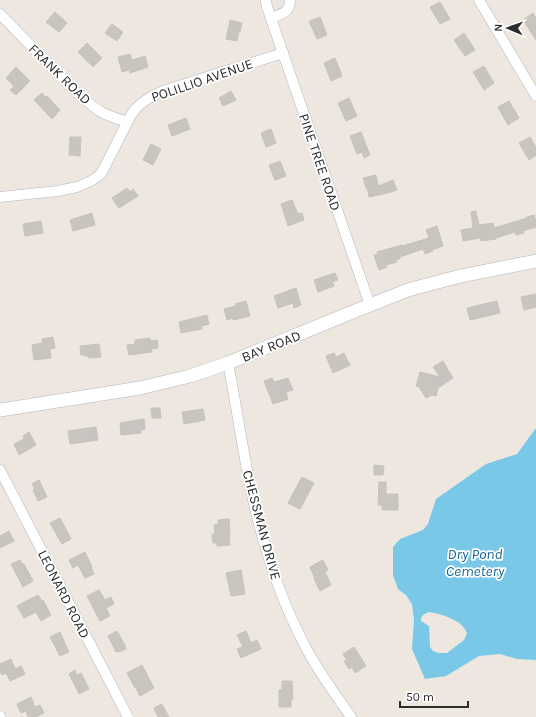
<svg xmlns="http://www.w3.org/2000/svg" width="536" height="717" viewBox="0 0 536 717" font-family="Karla,sans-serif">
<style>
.water{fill:#79c8e8;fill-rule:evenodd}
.building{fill:#c8c4bf;stroke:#c8c3b9}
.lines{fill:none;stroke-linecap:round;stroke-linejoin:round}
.street-casing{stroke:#b3b5be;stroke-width:11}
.secondary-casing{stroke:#b3b5be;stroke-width:14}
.street{stroke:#fff;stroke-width:10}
.secondary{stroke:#fff;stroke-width:13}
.labels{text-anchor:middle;stroke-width:3.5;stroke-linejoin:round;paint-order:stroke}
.street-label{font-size:14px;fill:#2c2c2c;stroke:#fff}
.water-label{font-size:15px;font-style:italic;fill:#166796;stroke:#fff}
</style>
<rect width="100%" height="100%" fill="#ede7df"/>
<path class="water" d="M 536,428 L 536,660 L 517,659 L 500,654 L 479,656 L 446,676 L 425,679 L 412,649 L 414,620 L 412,604 L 406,595 L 398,589 L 393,575 L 393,547 L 400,539 L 423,530 L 428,524 L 436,499 L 486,464 L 517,454 ZM 429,612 C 441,614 463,620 467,633 L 464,640 L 447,653 L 439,653 L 433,651 L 430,647 L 429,626 L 421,621 C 421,615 424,614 429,612 Z"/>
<g class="building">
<path d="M 440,2 L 450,19 L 440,24 L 430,7 Z"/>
<path d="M 55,12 L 67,23 L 59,32 L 46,22 Z"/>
<path d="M 533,13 L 536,18 L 536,40 L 523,20 Z"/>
<path d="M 320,17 L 327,35 L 317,39 L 309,21 Z"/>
<path d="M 230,20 L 242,23 L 240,32 L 239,31 L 237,41 L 226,39 Z"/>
<path d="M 112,24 L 123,32 L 117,41 L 105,33 Z"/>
<path d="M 464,33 L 475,50 L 465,56 L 454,40 Z"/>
<path d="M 87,43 L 102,58 L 93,67 L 78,52 Z"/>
<path d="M 130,54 L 132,60 L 145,56 L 148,67 L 130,73 L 129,70 L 122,72 L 118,57 Z"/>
<path d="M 335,58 L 342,76 L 331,81 L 324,63 Z"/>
<path d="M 484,66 L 494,83 L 484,90 L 473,72 Z"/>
<path d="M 16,67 L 30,81 L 16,95 L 10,90 L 14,86 L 6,78 Z"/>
<path d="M 231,91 L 236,100 L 223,106 L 219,98 Z"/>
<path d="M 42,93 L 45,97 L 47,96 L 60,110 L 52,119 L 34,100 Z"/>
<path d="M 349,98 L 357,116 L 346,121 L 338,103 Z"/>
<path d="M 509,101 L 519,118 L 508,125 L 498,107 Z"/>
<path d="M 186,118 L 190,129 L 172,136 L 168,125 Z"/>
<path d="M 271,129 L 276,143 L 266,147 L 261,133 Z"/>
<path d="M 361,132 L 370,155 L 364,158 L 362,152 L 357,154 L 350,136 Z"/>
<path d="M 70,137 L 81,137 L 80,156 L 69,155 Z"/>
<path d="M 530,137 L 536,147 L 536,155 L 529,160 L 519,143 Z"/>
<path d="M 151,144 L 161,149 L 153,165 L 143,160 Z"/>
<path d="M 280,161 L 286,176 L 275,180 L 269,165 Z"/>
<path d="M 376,175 L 378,186 L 393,180 L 397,190 L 388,193 L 369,197 L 367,187 L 366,188 L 363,178 Z"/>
<path d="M 127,188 L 130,192 L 133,189 L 138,196 L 119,208 L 112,198 Z"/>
<path d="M 292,200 L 298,214 L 302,213 L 304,220 L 288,226 L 281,204 Z"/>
<path d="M 476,211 L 479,225 L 493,223 L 494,228 L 527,218 L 527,217 L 534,215 L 536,221 L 536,227 L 523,231 L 524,233 L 516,235 L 515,232 L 496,238 L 496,239 L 481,241 L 480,238 L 463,241 L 461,230 L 473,228 L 471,212 Z"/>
<path d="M 92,213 L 95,225 L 73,231 L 70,220 Z"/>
<path d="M 41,221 L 43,233 L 25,236 L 23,224 Z"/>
<path d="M 437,226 L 443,246 L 432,250 L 433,251 L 425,254 L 423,249 L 400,257 L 400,259 L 396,260 L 397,262 L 386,265 L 387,267 L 379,270 L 374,255 L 378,254 L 377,252 L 402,245 L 402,246 L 429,238 L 426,230 Z"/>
<path d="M 335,273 L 338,280 L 332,282 L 334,286 L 318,292 L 314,280 Z"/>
<path d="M 296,288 L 301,305 L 294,308 L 293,303 L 278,308 L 274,296 Z"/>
<path d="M 536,294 L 536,307 L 524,310 L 521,297 Z"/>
<path d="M 246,301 L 250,316 L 233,320 L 233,318 L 227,320 L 224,309 L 236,306 L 235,304 Z"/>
<path d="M 497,301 L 500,313 L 470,320 L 467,308 Z"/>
<path d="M 207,315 L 209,324 L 201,326 L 202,329 L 181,333 L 179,322 Z"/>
<path d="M 53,337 L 55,348 L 50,349 L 51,358 L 34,360 L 32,345 L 42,343 L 42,339 Z"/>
<path d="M 150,338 L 150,341 L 157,340 L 158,348 L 151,349 L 152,352 L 129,355 L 127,345 L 135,344 L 135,340 Z"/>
<path d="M 99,344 L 101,357 L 89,358 L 88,356 L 85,356 L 85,355 L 81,355 L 80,346 Z"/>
<path d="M 334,353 L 336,357 L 344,353 L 350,365 L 333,373 L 326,356 Z"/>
<path d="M 443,361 L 453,378 L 438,388 L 436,396 L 432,395 L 426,398 L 419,387 L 416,386 L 420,372 L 440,377 L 433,367 Z"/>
<path d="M 272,378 L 274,382 L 288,378 L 293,390 L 286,392 L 288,399 L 273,404 L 264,381 Z"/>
<path d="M 151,408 L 160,408 L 161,418 L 152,418 Z"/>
<path d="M 203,409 L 205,420 L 184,424 L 182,412 Z"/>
<path d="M 144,419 L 145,429 L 141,430 L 141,433 L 121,435 L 120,423 Z"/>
<path d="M 96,427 L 98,440 L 70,444 L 68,431 Z"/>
<path d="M 29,432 L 36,445 L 19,455 L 14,444 L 24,439 L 23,436 Z"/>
<path d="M 374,465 L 384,466 L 383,475 L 374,475 Z"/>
<path d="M 302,477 L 314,483 L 300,509 L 288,503 Z"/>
<path d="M 39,480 L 47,497 L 38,501 L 33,490 L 35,489 L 32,484 Z"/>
<path d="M 379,482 L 386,482 L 386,494 L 398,494 L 398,510 L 382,510 L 382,505 L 378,505 Z"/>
<path d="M 60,518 L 71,539 L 62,544 L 50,523 Z"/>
<path d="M 229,519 L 230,536 L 229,537 L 230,545 L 217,546 L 217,543 L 213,543 L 212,534 L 215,534 L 214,525 L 218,524 L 218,520 Z"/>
<path d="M 9,531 L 14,541 L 0,548 L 0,536 Z"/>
<path d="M 85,552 L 92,567 L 91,567 L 94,574 L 85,578 L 78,565 L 73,568 L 69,560 Z"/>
<path d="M 20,560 L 22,564 L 24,564 L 33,581 L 23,587 L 11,564 Z"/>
<path d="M 323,560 L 328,570 L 325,572 L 331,585 L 320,591 L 314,579 L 315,579 L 310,567 Z"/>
<path d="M 241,570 L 245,594 L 231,596 L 226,573 Z"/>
<path d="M 99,590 L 105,600 L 111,597 L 114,604 L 106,608 L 110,616 L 100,621 L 87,596 Z"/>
<path d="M 38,595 L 42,601 L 43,600 L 51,615 L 41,621 L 36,612 L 24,618 L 17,606 Z"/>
<path d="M 117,631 L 126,647 L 125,647 L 126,649 L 119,652 L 118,651 L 116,652 L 108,636 Z"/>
<path d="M 246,631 L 251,643 L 257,640 L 261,649 L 241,658 L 237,649 L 243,647 L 237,635 Z"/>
<path d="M 60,632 L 69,652 L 60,656 L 50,637 Z"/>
<path d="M 354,647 L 366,666 L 355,673 L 352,667 L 349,669 L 344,661 L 347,660 L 343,654 Z"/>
<path d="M 11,659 L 15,669 L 21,666 L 25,674 L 10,681 L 6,673 L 2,675 L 0,671 L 0,664 Z"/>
<path d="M 142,665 L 154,688 L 140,696 L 136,688 L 135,688 L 127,673 Z"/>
<path d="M 75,670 L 77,675 L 81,673 L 89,689 L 79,694 L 69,674 Z"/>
<path d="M 282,681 L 292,681 L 293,699 L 291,699 L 291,707 L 279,707 L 279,690 L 282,690 Z"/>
<path d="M 31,697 L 35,707 L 40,705 L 44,713 L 36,717 L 28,717 L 26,711 L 21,713 L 17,704 Z"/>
<path d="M 162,704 L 169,717 L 158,717 L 154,708 Z"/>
</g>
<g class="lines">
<defs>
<g id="street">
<path d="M 266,0 L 267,7 L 370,305"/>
<path d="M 479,0 L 536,96"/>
<path d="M 0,14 L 71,87 C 81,96 91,106 103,113 C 111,117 119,119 127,122"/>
<path d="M 271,18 C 281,14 290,13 290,0"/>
<path d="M 0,197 L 58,191 L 77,187 L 91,181 L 101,174 L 131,115 C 139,103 150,97 163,91 L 283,53"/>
<path d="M 228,363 C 238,413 244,463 256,512 C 267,558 283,604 305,646 C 318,671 335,694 351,717"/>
<path d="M 0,470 L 128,717"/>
<path d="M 0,716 L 0,717"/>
</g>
<path id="secondary" d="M 0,410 L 140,388 L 190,376 L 228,363 L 360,309 L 408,290 L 430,284 L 461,276 L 536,261"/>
</defs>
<use href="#street" class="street-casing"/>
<use href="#secondary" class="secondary-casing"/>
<use href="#street" class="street"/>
<use href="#secondary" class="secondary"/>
</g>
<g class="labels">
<g class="street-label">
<text transform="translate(60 74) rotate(44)" y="5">FRANK ROAD</text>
<text transform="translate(202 80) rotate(-19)" y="5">POLILLIO AVENUE</text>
<text transform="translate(320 162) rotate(71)" y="5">PINE TREE ROAD</text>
<text transform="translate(271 346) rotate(-22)" y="5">BAY ROAD</text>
<text transform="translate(262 525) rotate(75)" y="5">CHESSMAN DRIVE</text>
<text transform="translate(64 594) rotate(63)" y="5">LEONARD ROAD</text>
</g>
<g class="water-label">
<text x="475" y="559">Dry Pond<tspan x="475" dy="17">Cemetery</tspan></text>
</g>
</g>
<g transform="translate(508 28) rotate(272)" stroke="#ffffff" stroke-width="3" paint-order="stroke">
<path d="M0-3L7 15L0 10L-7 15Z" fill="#2c2c2c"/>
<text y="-6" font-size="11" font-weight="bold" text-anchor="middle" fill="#2c2c2c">N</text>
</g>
<path d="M400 701v6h68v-6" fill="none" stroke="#2c2c2c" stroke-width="2"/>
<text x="406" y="701" font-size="12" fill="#2c2c2c" stroke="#ffffff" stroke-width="3" paint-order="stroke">50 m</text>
</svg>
